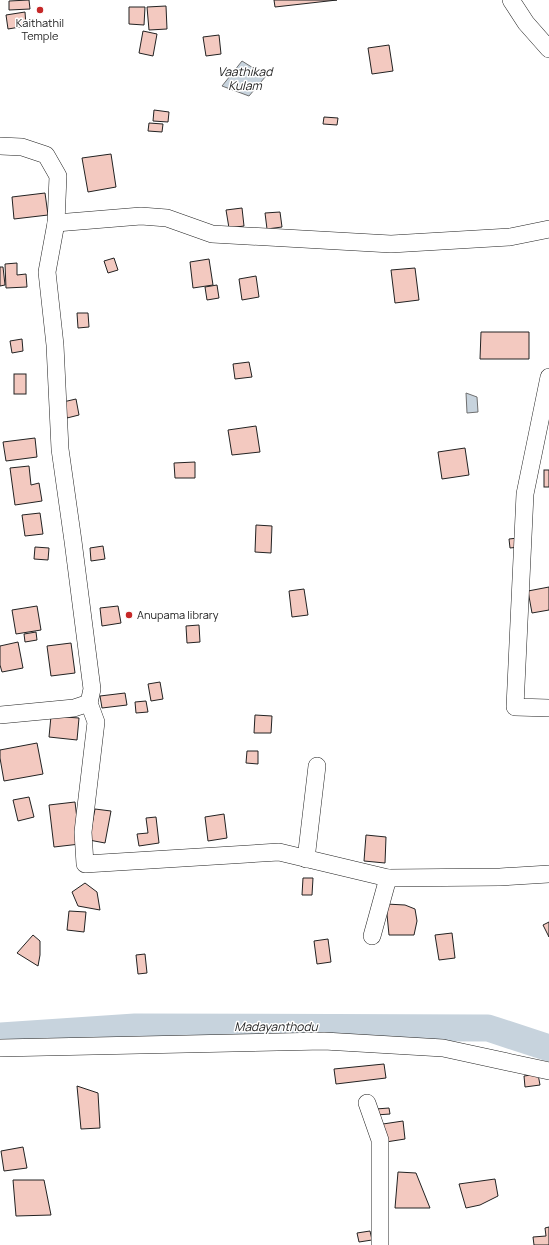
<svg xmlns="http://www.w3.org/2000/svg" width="549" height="1245" viewBox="0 0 549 1245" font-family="Manrope,sans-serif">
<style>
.water{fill:#c7d3dd;stroke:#6f6f6f}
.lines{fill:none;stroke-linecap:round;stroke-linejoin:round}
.river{stroke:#c7d3dd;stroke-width:27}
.building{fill:#f3c9c0;stroke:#222}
.minor-casing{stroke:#222;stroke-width:18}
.minor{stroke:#fff;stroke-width:17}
.poi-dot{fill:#c62828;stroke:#fff;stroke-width:1.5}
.labels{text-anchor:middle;stroke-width:3;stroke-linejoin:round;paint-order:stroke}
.poi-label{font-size:11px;fill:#222;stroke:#fff}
.water-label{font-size:12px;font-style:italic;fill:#222;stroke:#fff}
</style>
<rect width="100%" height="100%" fill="#fff"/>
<g class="water">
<path d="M 242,61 L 266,76 L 249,96 L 222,86 Z"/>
<path d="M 466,393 L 477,397 L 478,412 L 467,413 Z"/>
</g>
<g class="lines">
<path class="river" d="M 0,1036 L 135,1027 L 488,1028 L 549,1048"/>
</g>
<g class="building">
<path d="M 29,0 L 30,9 L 9,10 L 9,1 Z"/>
<path d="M 274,0 L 337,0 L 275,7 Z"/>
<path d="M 166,6 L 167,29 L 149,30 L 147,7 Z"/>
<path d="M 129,7 L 145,7 L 144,25 L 129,24 Z"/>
<path d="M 25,12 L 26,26 L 8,29 L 6,15 Z"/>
<path d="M 143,31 L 157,34 L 153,56 L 139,53 Z"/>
<path d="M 219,35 L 221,54 L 206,56 L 203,37 Z"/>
<path d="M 389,45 L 393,71 L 372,74 L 368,48 Z"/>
<path d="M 154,110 L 169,112 L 168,122 L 153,121 Z"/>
<path d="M 324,117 L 338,118 L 337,125 L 323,124 Z"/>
<path d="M 149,123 L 163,124 L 162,132 L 148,131 Z"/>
<path d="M 111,154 L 116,187 L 88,192 L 82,158 Z"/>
<path d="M 45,193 L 48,215 L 14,219 L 12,197 Z"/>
<path d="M 242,208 L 244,226 L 229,228 L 226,210 Z"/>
<path d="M 280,212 L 282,227 L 267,229 L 265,213 Z"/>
<path d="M 114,258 L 118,270 L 108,273 L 104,261 Z"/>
<path d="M 209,259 L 213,285 L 193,288 L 190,262 Z"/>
<path d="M 17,263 L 17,275 L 26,274 L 27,287 L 6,288 L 5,264 Z"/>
<path d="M 0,267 L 3,267 L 5,285 L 0,286 Z"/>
<path d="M 415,268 L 419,300 L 395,303 L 391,270 Z"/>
<path d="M 256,276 L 259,297 L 242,300 L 239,279 Z"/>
<path d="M 217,285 L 219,298 L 207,300 L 205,287 Z"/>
<path d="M 77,313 L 88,313 L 89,327 L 78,328 Z"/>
<path d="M 481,332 L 529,332 L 529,359 L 480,359 Z"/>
<path d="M 22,339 L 23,351 L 12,353 L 10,341 Z"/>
<path d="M 249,362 L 252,377 L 235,379 L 233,364 Z"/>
<rect x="14" y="374" width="12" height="20"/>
<path d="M 76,399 L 79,415 L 67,418 L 63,402 Z"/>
<path d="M 256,426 L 260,452 L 232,455 L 228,430 Z"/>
<path d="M 35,438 L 37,457 L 6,461 L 3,442 Z"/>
<path d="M 465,448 L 469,475 L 442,479 L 438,452 Z"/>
<path d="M 195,462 L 195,478 L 175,478 L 174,463 Z"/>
<path d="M 29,466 L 31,485 L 39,483 L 42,501 L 15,505 L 10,468 Z"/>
<rect x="544" y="470" width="5" height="17"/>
<path d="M 40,513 L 43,534 L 25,536 L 22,515 Z"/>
<path d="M 256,525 L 272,526 L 271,553 L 255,552 Z"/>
<path d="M 518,538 L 519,547 L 510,548 L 509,539 Z"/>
<path d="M 103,546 L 105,559 L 91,561 L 90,548 Z"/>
<path d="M 35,547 L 49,548 L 48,560 L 34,559 Z"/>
<path d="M 549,587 L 549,610 L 532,613 L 528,591 Z"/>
<path d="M 304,589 L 308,615 L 292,617 L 289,591 Z"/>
<path d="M 37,606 L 41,630 L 16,634 L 12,610 Z"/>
<path d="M 118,606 L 121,623 L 102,626 L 100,608 Z"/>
<path d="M 199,625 L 200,642 L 187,643 L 186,626 Z"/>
<path d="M 36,632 L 37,640 L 25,642 L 24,634 Z"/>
<path d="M 18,642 L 23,668 L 2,672 L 0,665 L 0,646 Z"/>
<path d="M 71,643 L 75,673 L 51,676 L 47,646 Z"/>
<path d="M 160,682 L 163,699 L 151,701 L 148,684 Z"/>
<path d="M 125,693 L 127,705 L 102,708 L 100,696 Z"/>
<path d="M 146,701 L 148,712 L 136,713 L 135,702 Z"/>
<path d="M 255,715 L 272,716 L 271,733 L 254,733 Z"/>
<path d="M 51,716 L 79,718 L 77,740 L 49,737 Z"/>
<path d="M 37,743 L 43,774 L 4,781 L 0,758 L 0,750 Z"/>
<path d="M 247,751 L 258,751 L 258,764 L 246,763 Z"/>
<path d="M 29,797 L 34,817 L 18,821 L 13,800 Z"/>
<path d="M 75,802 L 80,844 L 54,847 L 49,805 Z"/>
<path d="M 95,809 L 111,811 L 105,843 L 89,840 Z"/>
<path d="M 224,814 L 227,838 L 208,841 L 205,817 Z"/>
<path d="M 156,817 L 159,843 L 139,846 L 137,834 L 148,833 L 146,818 Z"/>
<path d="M 366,835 L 386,837 L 385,863 L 364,861 Z"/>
<path d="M 303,878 L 313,878 L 312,895 L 302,895 Z"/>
<path d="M 85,883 L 97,892 L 100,910 L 78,906 L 72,892 Z"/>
<path d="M 386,904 L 405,905 L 415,909 L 417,921 L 414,935 L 389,935 Z"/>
<path d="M 69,911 L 86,912 L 84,932 L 67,930 Z"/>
<path d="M 549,922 L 549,937 L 543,925 Z"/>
<path d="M 452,933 L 455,958 L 439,960 L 435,935 Z"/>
<path d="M 33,935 L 40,941 L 40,955 L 38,966 L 17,953 Z"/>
<path d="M 328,939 L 331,962 L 317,964 L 314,941 Z"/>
<path d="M 145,954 L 147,973 L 138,974 L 136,955 Z"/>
<path d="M 384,1064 L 386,1078 L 336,1084 L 334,1069 Z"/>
<path d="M 538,1074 L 540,1085 L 525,1087 L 524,1076 Z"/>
<path d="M 77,1086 L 98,1093 L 100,1128 L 81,1129 Z"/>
<path d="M 389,1108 L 390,1114 L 376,1115 L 376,1109 Z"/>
<path d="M 403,1121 L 405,1139 L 386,1142 L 383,1124 Z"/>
<path d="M 23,1147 L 27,1168 L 4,1171 L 1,1151 Z"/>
<path d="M 398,1172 L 416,1173 L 430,1208 L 395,1208 Z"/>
<path d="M 495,1179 L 498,1196 L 480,1205 L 466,1208 L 459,1184 Z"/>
<path d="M 13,1180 L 44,1180 L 51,1215 L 16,1216 Z"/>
<path d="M 549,1227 L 549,1245 L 534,1245 L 533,1237 L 546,1236 L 545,1228 Z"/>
<path d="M 370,1231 L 372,1240 L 359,1242 L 357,1233 Z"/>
</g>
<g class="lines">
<defs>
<g id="minor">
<path d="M 511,0 L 526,23 L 549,49"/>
<path d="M 0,146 L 22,147 L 46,155 L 58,176 L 56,223 L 47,272 L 55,345 L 60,449 L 73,541 L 92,689 L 89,703 L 96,722 L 83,832 L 85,864 L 279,852 L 388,878 L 500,877 L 549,874"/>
<path d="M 56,223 L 141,216 L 167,218 L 212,234 L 391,244 L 510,237 L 549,229"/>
<path d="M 549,377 L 525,494 L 515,707 L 549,708"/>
<path d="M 0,715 L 74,708 L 89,703"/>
<path d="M 306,859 L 317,766"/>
<path d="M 372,936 L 388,878"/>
<path d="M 0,1048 L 324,1041 L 443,1048 L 549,1071"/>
<path d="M 367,1103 L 380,1140 L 380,1245"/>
</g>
</defs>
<use href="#minor" class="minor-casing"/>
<use href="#minor" class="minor"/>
</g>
<g class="poi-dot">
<circle cx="40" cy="10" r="4"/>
<circle cx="129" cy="615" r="4"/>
</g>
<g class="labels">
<g class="poi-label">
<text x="40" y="27">Kaithathil<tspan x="40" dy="13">Temple</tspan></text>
<text x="137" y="619" text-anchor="start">Anupama library</text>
</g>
<g class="water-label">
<text x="245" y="76">Vaathikad<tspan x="245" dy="14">Kulam</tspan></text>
<text x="276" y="1031">Madayanthodu</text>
</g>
</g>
</svg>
